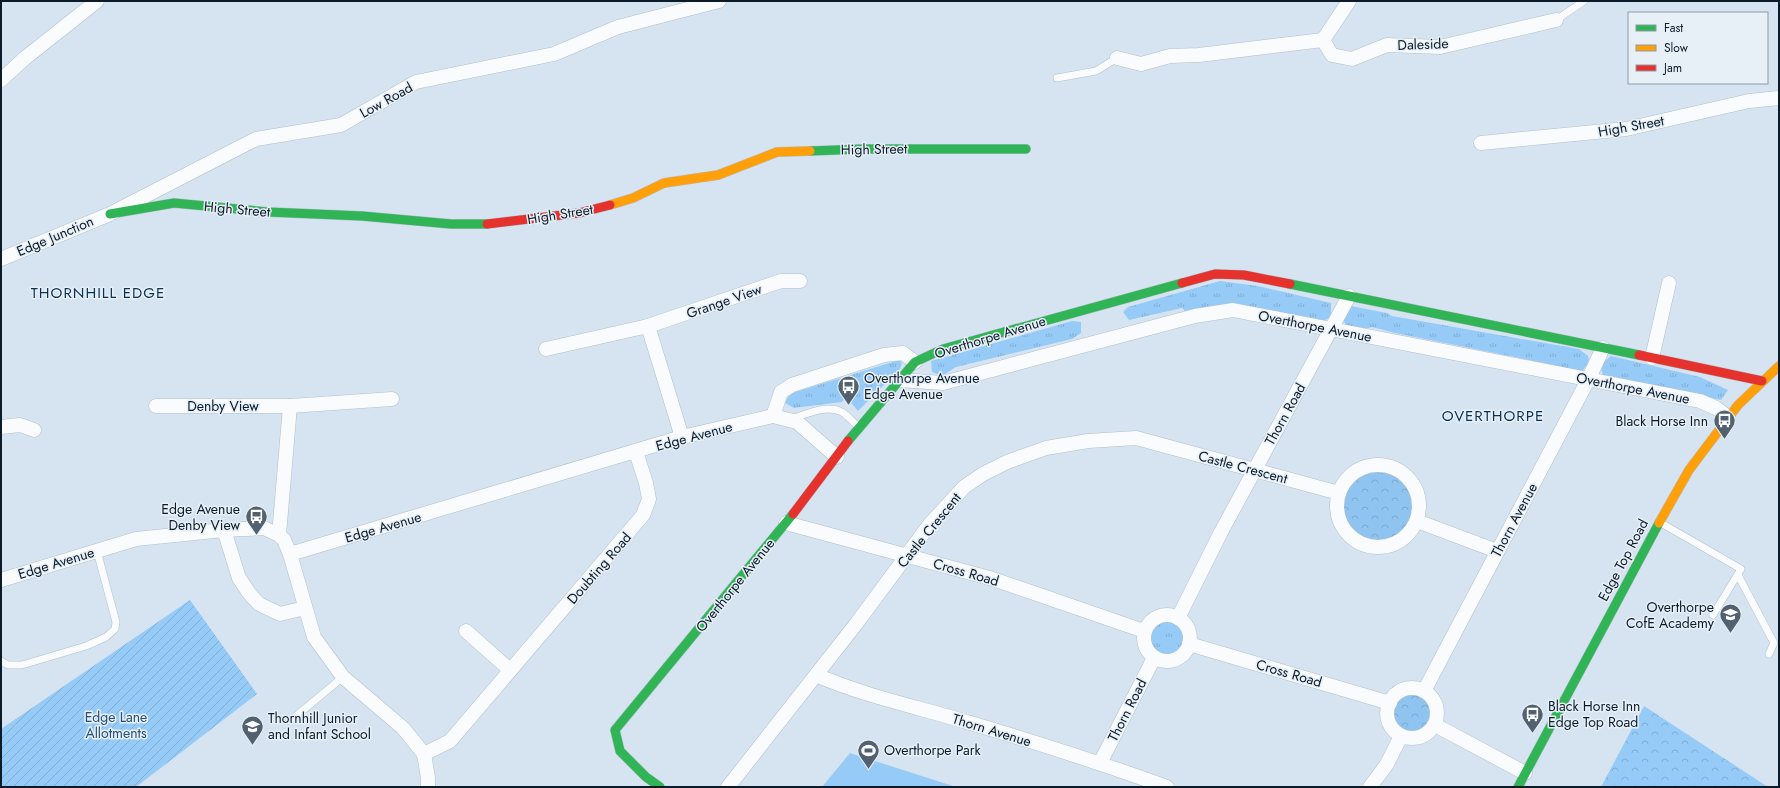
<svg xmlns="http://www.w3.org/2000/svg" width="1780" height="788" viewBox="0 0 1780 788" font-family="Jost,sans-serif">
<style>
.grass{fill:url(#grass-tufts)}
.forest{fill:url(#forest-crowns)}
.park{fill:url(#park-crowns)}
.garden{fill:url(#garden-furrows)}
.pitch{fill:#96cbf8}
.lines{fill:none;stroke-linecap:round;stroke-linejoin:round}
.lane-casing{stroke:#b1bfcc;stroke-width:8}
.street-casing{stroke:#b1bfcc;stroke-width:15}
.fast-casing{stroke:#b1bfcc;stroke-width:10}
.slow-casing{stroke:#b1bfcc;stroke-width:10}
.jam-casing{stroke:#b1bfcc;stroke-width:10}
.lane{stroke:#f9fbfd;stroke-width:7}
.street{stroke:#f9fbfd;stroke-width:14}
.fast{stroke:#30b455;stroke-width:9}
.slow{stroke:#ff9f0a;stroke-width:9}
.jam{stroke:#e5322d;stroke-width:9}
.labels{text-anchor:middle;stroke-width:3;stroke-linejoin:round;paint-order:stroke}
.street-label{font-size:14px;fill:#0b1b29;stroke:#e7eff7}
.poi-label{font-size:14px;fill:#0b1b29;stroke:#e7eff7;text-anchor:start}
.park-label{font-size:14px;fill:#244f73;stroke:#e7eff7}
.neighbourhood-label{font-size:15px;letter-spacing:1px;fill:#093150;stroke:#e7eff7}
</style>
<defs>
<pattern id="grass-tufts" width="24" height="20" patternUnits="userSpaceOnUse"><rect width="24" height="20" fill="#96cbf8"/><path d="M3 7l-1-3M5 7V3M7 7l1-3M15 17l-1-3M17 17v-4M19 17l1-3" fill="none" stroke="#80aed5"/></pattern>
<pattern id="forest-crowns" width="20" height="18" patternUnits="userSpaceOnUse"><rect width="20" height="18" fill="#90c4f0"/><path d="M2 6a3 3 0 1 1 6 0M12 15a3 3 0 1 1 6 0" fill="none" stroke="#7ba8ce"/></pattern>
<pattern id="park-crowns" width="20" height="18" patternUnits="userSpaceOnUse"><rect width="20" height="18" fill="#96cbf8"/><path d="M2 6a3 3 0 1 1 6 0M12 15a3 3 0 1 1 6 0" fill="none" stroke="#80aed5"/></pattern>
<pattern id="garden-furrows" width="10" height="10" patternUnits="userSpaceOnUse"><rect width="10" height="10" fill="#96cbf8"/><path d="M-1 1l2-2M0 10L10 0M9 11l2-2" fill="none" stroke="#80aed5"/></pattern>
</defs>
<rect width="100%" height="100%" fill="#d6e4f1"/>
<g class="grass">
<path d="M 1220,281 L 1258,286 L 1331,303 L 1331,317 L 1325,320 L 1315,321 L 1252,307 L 1217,305 L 1185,311 L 1182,308 L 1129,320 L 1123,312 L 1128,307 Z"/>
<path d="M 1351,306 L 1387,313 L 1392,316 L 1579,349 L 1588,356 L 1589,361 L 1582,372 L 1557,369 L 1554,365 L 1395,333 L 1372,327 L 1364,329 L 1347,326 L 1342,319 Z"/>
<path d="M 1072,321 L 1081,322 L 1081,333 L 1072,339 L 956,367 L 942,376 L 932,372 L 931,361 Z"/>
<path d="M 1611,356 L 1700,377 L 1728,390 L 1721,400 L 1603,375 C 1599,365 1603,362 1611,356 Z"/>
<path d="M 899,360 L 902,363 L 900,369 L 858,411 L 846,397 L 842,402 L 794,408 L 785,403 L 788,397 L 792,393 Z"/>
<circle cx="1167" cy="638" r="23"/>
</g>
<g class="forest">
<circle cx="1378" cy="506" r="41"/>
<circle cx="1412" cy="713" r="25"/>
</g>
<path class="park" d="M 1644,706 L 1768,787 L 1601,787 Z"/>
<path class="garden" d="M 190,600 L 257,694 L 136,787 L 1,787 L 1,729 Z"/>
<path class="pitch" d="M 850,753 L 956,787 L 822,787 Z"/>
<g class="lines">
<defs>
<g id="lane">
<path d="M 1556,20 L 1584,1"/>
<path d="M 1057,78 L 1096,71 L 1117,58"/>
<path d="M 792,419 C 806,414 827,404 842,412 C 848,416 853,422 859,427"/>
<path d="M 1661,523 L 1741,569 L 1713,615"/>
<path d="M 1738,575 L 1774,643 L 1769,654"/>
<path d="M 1,661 L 8,665 L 22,665 L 86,646 L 106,637 L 115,629 L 116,622 L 97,551"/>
<path d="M 290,721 L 343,677"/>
</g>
<g id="street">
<path d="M 1323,40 L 1332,55 L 1352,59 L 1387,45 L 1440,47 L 1556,20"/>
<path d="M 1117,58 L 1141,64 L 1170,56 L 1199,55 L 1323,40 L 1349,1"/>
<path d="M 1,80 L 25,58 L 97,1"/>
<path d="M 1481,143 L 1626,129 L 1749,101 L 1779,98"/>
<path d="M 1,259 L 110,214 L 256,139 L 341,125 L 416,82 L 554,54 L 618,27 L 719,1"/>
<path d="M 546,349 L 648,326"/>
<path d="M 1652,358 L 1669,283"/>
<path d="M 900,380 L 943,383 L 1195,316 L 1233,310 L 1700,401 L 1716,408 L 1728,417"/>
<path d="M 156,406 L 290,406 L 392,399"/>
<path d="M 773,416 L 781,392 L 792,385 L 884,355 L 903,353 L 915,362"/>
<path d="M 1,427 L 20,425 L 34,430"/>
<path d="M 682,437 L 648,326 L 781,281 L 800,281"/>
<circle cx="1378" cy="506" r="41"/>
<path d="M 1417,521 L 1497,551"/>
<path d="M 786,523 L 993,579 L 1144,631"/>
<path d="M 224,530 L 239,578 L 249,593 L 259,604 L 280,614 L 305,608"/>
<path d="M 279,535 L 290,406"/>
<path d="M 290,554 L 314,637 L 343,677 L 403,728 L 424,754 L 450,741 L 643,515 L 649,499 L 646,483 L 636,452"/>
<path d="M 1,580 L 136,539 L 224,530 L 264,528 L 279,535 L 284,540 L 290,554 L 682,437 L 773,416 L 797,422 L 837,457"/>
<circle cx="1167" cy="638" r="23"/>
<path d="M 1178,618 L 1221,532 L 1349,296"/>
<path d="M 466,631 L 510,670"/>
<path d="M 1189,644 L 1390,703"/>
<path d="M 816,675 C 865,696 917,707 967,722 C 1035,742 1101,763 1167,787"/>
<circle cx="1412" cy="713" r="25"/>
<path d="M 1424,691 L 1588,380 L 1603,348"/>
<path d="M 1435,725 L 1525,773"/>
<path d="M 424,754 L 428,778 L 428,787"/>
<path d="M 1100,763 L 1154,658"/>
<path d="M 728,787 L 856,624 L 930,524 L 964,487 L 983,474 L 1007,462 L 1046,448 L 1088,441 L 1136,438 L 1339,493"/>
<path d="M 1370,787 L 1387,764 L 1401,736"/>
</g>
<g id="fast">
<path d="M 810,151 L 863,149 L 1026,149"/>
<path d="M 110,214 L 174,203 L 268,212 L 362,216 L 451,224 L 487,224"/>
<path d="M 1290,284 L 1639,355"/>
<path d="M 848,441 L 915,362 L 943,349 L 1182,283"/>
<path d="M 660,787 L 646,777 L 620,751 L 615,730 L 793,514"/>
<path d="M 1518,787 L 1659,523"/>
</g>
<g id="slow">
<path d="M 610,205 L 633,198 L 664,183 L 718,175 L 777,152 L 810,151"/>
<path d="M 1659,523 L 1689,470 L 1738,405 L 1779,366"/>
</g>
<g id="jam">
<path d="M 487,224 L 579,213 L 610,205"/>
<path d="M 1182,283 L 1215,274 L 1244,275 L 1290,284"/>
<path d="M 1639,355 L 1762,381"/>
<path d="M 793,514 L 848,441"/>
</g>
</defs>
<use href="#lane" class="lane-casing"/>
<use href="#street" class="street-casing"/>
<use href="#fast" class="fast-casing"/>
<use href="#slow" class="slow-casing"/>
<use href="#jam" class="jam-casing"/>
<use href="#lane" class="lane"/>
<use href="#street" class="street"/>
<use href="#fast" class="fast"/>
<use href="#slow" class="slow"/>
<use href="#jam" class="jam"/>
</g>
<defs>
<symbol id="bus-pin" viewBox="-11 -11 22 30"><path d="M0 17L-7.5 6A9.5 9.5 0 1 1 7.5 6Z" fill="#52616f" stroke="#e7eff7"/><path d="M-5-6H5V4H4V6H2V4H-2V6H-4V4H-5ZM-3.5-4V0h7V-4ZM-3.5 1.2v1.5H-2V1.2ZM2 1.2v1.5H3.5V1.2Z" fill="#fff"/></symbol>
<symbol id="school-pin" viewBox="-11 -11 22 30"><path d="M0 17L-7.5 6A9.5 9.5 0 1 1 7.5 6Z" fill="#52616f" stroke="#e7eff7"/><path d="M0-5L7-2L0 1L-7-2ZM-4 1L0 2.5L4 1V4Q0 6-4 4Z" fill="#fff"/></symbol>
<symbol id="stadium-pin" viewBox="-11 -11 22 30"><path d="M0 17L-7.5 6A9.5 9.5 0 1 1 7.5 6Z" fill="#52616f" stroke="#e7eff7"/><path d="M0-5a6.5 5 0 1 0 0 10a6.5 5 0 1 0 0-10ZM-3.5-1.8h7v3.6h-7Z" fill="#fff"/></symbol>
</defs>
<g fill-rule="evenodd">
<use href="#bus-pin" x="836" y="374" width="25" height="34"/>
<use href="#bus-pin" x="1712" y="408" width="25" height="34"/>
<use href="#bus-pin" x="244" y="504" width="25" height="34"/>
<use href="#school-pin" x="1718" y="602" width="25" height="34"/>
<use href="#bus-pin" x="1520" y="702" width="25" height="34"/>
<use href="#school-pin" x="240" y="714" width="25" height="34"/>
<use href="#stadium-pin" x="856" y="738" width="25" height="34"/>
</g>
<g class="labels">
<g class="street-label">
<text transform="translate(1423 44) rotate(-2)" y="5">Daleside</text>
<text transform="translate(386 100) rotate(-29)" y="5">Low Road</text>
<text transform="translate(1631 126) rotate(-10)" y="5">High Street</text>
<text transform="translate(874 149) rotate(-1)" y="5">High Street</text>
<text transform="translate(237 209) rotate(5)" y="5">High Street</text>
<text transform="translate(560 214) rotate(-9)" y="5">High Street</text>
<text transform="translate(55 236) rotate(-23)" y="5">Edge Junction</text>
<text transform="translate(724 301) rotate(-19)" y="5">Grange View</text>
<text transform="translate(1315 326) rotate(11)" y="5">Overthorpe Avenue</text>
<text transform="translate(990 337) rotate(-17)" y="5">Overthorpe Avenue</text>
<text transform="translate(1633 388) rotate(11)" y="5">Overthorpe Avenue</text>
<text x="223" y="411">Denby View</text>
<text transform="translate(1285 414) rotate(-61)" y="5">Thorn Road</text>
<text transform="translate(694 436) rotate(-15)" y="5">Edge Avenue</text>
<text transform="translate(1243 467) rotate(15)" y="5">Castle Crescent</text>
<text transform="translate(1514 520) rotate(-62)" y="5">Thorn Avenue</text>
<text transform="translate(383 527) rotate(-16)" y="5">Edge Avenue</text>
<text transform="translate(929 530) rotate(-51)" y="5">Castle Crescent</text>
<text transform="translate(1623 560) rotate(-62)" y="5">Edge Top Road</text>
<text transform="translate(56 563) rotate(-17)" y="5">Edge Avenue</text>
<text transform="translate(599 568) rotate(-49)" y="5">Doubting Road</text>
<text transform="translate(966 572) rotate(16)" y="5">Cross Road</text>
<text transform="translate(735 585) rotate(-51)" y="5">Overthorpe Avenue</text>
<text transform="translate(1289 673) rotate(16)" y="5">Cross Road</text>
<text transform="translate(1127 710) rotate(-63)" y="5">Thorn Road</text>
<text transform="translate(992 730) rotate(17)" y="5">Thorn Avenue</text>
</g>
<g class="poi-label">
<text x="864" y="383">Overthorpe Avenue<tspan x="864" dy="16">Edge Avenue</tspan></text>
<text x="1708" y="426" text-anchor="end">Black Horse Inn</text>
<text x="240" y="514" text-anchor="end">Edge Avenue<tspan x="240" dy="16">Denby View</tspan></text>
<text x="1714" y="612" text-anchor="end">Overthorpe<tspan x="1714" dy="16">CofE Academy</tspan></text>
<text x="1548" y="711">Black Horse Inn<tspan x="1548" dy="16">Edge Top Road</tspan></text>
<text x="268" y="723">Thornhill Junior<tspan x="268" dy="16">and Infant School</tspan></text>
<text x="884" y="755">Overthorpe Park</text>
</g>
<g class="park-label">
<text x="116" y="722">Edge Lane<tspan x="116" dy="16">Allotments</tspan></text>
</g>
<g class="neighbourhood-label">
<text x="98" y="298">THORNHILL EDGE</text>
<text x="1493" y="421">OVERTHORPE</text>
</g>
</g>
<rect width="1780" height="788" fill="none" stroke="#0b1b29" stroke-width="4"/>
<rect x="1628" y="12" width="140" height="72" fill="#e7eff7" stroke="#8f9aa5"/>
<rect x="1636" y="25" width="20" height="6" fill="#30b455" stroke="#8f9aa5"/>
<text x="1664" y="32" font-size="12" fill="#0b1b29">Fast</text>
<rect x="1636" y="45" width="20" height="6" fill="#ff9f0a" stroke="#8f9aa5"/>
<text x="1664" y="52" font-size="12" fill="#0b1b29">Slow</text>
<rect x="1636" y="65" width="20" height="6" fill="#e5322d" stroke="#8f9aa5"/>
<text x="1664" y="72" font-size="12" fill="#0b1b29">Jam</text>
</svg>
